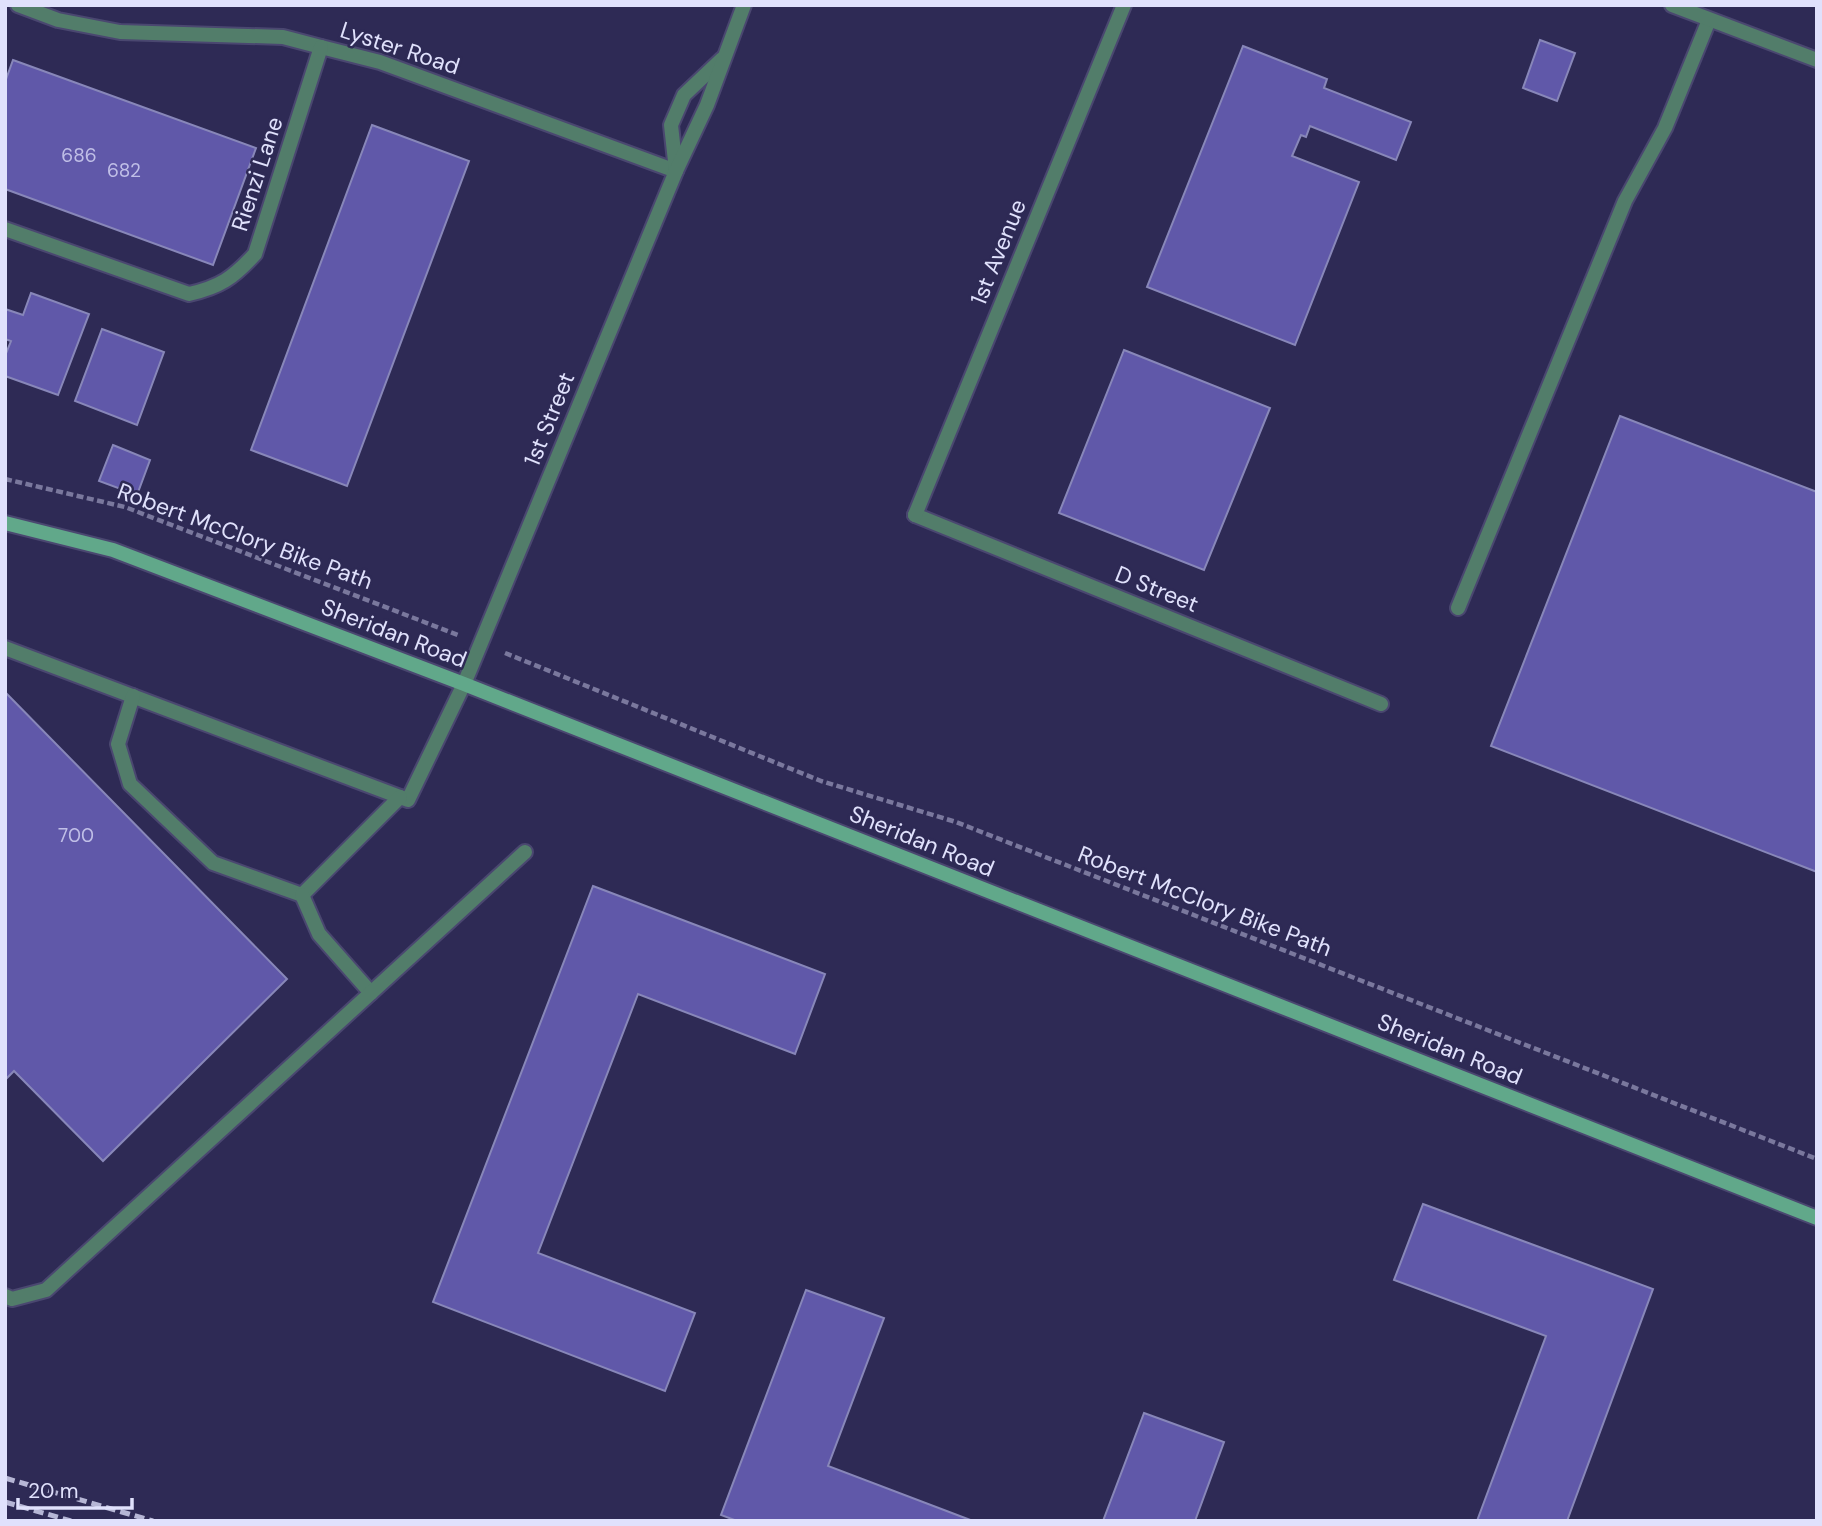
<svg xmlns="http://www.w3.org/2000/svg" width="1822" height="1526" viewBox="0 0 1822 1526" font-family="'DM Sans',sans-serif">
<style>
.building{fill:#6058a9;stroke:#8887b9;stroke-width:2}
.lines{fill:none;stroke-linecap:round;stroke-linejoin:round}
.service-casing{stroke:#4a4770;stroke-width:18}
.minor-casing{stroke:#4a4770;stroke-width:18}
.secondary-casing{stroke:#4a4770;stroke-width:18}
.path{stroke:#7a789d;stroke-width:4.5;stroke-dasharray:7 3.5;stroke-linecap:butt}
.service{stroke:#527d6a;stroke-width:14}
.minor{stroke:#527d6a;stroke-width:14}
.secondary{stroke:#61a88a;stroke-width:14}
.rail{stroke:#b6b6d5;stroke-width:5;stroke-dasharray:10 5;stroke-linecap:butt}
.labels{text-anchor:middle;stroke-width:5;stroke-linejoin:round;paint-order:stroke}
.number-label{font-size:19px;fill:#c0bfe7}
.street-label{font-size:23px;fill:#e0e1fc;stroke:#2e2a55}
</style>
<rect width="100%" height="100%" fill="#2e2a55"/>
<g class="building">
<path d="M 1540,40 L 1575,53 L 1557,101 L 1523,88 Z"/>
<path d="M 1243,46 L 1327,79 L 1324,88 L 1411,122 L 1396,160 L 1310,126 L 1306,137 L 1301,135 L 1292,156 L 1359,182 L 1295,345 L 1147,287 Z"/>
<path d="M 13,60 L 256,148 L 213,265 L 5,189 L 5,82 Z"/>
<path d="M 372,125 L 469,161 L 347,486 L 251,450 Z"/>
<path d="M 31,293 L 89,314 L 58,395 L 5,376 L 5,356 L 11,341 L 5,339 L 5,309 L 23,315 Z"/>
<path d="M 102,329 L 164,352 L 137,425 L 75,401 Z"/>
<path d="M 1124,350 L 1270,408 L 1204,570 L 1059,513 Z"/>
<path d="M 1620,416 L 1817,492 L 1817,872 L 1491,746 Z"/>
<path d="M 113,445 L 150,460 L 137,495 L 99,481 Z"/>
<path d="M 5,692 L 287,979 L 103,1161 L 14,1071 L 5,1080 Z"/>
<path d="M 593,886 L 825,974 L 795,1054 L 638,994 L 538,1253 L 695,1313 L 665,1391 L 433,1302 Z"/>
<path d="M 1423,1204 L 1653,1289 L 1567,1521 L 1477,1521 L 1546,1336 L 1394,1280 Z"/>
<path d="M 806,1290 L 884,1318 L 828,1466 L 973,1521 L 737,1521 L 721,1515 Z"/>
<path d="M 1144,1413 L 1224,1442 L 1195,1521 L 1103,1521 Z"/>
</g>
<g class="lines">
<defs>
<g id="service">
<path d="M 915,515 L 1381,704"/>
<path d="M 1458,608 L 1625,201 L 1665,128 L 1709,20"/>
<path d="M 5,648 L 408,800 L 464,684"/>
<path d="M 133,696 L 118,744 L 130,784 L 213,863 L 302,895 L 400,797"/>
<path d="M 302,895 L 319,934 L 371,993"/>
<path d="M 5,1296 L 12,1299 L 46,1290 L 525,852"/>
</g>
<g id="minor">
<path d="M 18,5 L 58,20 L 120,32 L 283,37 L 321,47 L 380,62 L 676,171"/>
<path d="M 1672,5 L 1817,60"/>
<path d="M 676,170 L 671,125 L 684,95 L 722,59"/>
<path d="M 5,229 L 189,294 C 220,287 233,278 255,254 L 321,47"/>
<path d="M 915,515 L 1124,5"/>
<path d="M 464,684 L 676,171 L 707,105 L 744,5"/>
</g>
<path id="secondary" d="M 5,523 L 113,550 L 464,684 L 1817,1218"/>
</defs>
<use href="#service" class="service-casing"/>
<use href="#minor" class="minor-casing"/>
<use href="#secondary" class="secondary-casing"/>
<g class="path">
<path d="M 5,479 L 125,507 L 458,635"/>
<path d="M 505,653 L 821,781 L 956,822 L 1817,1159"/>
</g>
<use href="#service" class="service"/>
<use href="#minor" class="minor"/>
<use href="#secondary" class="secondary"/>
<g class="rail">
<path d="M 5,1478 L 153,1521"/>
<path d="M 5,1502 L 71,1521"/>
</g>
</g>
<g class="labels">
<g class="number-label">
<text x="79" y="162">686</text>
<text x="124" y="177">682</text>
<text x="76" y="842">700</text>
</g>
<g class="street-label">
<text transform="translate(400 48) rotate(18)" y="8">Lyster Road</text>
<text transform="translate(257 174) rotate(-72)" y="8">Rienzi Lane</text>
<text transform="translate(998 252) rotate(-68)" y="8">1st Avenue</text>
<text transform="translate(549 419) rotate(-68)" y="8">1st Street</text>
<text transform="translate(245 536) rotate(20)" y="8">Robert McClory Bike Path</text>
<text transform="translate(1157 589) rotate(22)" y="8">D Street</text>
<text transform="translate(394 633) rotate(21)" y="8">Sheridan Road</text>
<text transform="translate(922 841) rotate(22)" y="8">Sheridan Road</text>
<text transform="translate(1205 901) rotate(21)" y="8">Robert McClory Bike Path</text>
<text transform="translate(1450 1049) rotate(22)" y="8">Sheridan Road</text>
</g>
</g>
<rect width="1822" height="1526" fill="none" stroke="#e0e1fc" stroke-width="14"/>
<path d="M18 1498v10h114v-10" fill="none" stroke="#e0e1fc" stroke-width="3.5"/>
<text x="28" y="1498" font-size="21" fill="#e0e1fc" stroke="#2e2a55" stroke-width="5" paint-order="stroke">20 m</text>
</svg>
